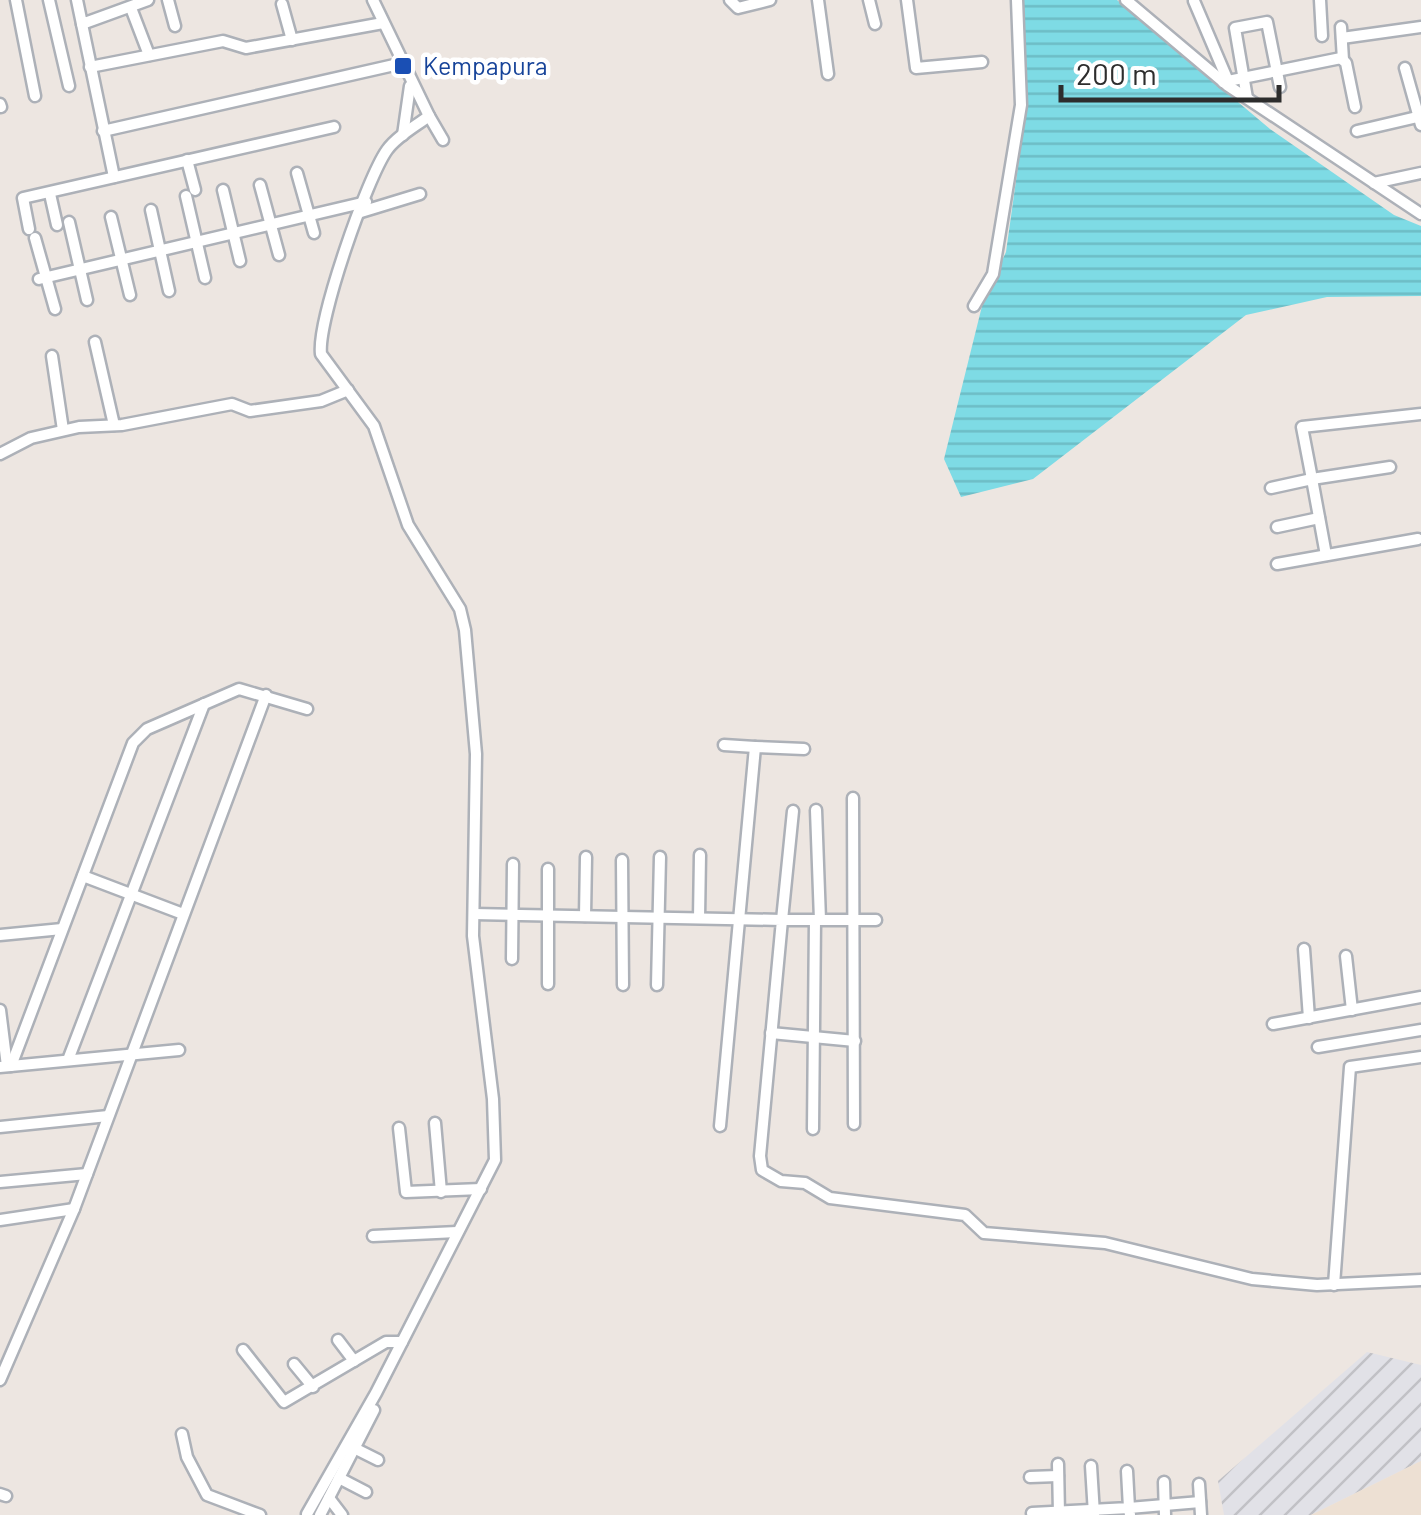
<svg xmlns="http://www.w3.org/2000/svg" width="1421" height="1515" viewBox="0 0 1421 1515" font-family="Barlow,sans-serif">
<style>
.industrial{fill:url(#industrial-furrows)}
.education{fill:#ede0d3}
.water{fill:url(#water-rules)}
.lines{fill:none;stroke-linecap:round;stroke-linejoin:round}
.minor-casing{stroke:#adb1b8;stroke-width:15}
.minor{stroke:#fff;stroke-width:10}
.transit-dot{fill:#1a4fb4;stroke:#fff;stroke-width:4}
.labels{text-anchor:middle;stroke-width:9;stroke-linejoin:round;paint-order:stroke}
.transit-label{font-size:25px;fill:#164399;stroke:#fff;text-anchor:start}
</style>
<defs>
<pattern id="industrial-furrows" width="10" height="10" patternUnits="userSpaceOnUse" patternTransform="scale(2.5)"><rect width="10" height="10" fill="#e1e1e7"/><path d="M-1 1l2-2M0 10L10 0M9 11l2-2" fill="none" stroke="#c1c1c6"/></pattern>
<pattern id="water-rules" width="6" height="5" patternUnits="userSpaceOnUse" patternTransform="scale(2.5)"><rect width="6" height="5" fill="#7edbe5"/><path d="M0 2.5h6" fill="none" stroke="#6dbcc5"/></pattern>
</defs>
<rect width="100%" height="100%" fill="#ede6e1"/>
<path class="industrial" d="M 1367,1352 L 1421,1365 L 1421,1461 L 1311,1515 L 1224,1515 L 1218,1481 Z"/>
<path class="education" d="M 1421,1461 L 1421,1515 L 1311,1515 Z"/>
<path class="water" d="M 1020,0 L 1117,0 L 1270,129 L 1394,215 L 1421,226 L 1421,296 L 1327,297 L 1246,315 L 1033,479 L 961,497 L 944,459 L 983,302 L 1006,252 L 1021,145 Z"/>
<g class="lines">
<defs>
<g id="minor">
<path d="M 16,0 L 35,96"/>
<path d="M 49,0 L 69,86"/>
<path d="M 77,0 L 82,24 L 148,0"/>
<path d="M 168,0 L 175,26"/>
<path d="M 730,0 L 738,8 L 770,0"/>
<path d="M 818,0 L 828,74"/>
<path d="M 869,0 L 875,24"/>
<path d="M 907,0 L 916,68 L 982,62"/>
<path d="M 1126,0 L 1227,85 L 1421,214"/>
<path d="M 1320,0 L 1322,36"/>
<path d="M 1194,1 L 1228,81"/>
<path d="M 282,4 L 292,40"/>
<path d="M 131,8 L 149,55"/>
<path d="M 82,24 L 114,177"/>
<path d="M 1341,27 L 1343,60"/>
<path d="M 1342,38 L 1421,27"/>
<path d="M 90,67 L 223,41 L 246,48 L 383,23"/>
<path d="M 1405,68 L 1421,125"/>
<path d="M 1223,82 L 1341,58 L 1346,63 L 1355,107"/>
<path d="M 1247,98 L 1235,28 L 1267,22 L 1280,87"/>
<path d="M 0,104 L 1,107"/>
<path d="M 429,116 L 443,140"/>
<path d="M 103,131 L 403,63"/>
<path d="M 1357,131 L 1421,116"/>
<path d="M 403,135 L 410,86"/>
<path d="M 187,160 L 195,190"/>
<path d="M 297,173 L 314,233"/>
<path d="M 1374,183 L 1421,173"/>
<path d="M 260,185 L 279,255"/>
<path d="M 223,190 L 240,261"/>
<path d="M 50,194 L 57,225"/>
<path d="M 186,196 L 205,278"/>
<path d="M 151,210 L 169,291"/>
<path d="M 361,212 L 420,194"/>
<path d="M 111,217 L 130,295"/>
<path d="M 69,222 L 87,300"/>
<path d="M 29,229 L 23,198 L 334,127"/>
<path d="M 35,238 L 55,309"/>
<path d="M 39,279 L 366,202"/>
<path d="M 974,306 L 993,274 L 1021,105 L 1017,0"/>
<path d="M 95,342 L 114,425"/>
<path d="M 52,356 L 63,430"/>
<path d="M 0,454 L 31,438 L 79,427 L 122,425 L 232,404 L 250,411 L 321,401 L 348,390"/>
<path d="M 1390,467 L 1312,479 L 1302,427 L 1421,414"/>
<path d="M 1271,488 L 1312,479 L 1326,555"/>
<path d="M 1277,527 L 1319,518"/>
<path d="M 1277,564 L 1418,539"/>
<path d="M 724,745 L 755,747"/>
<path d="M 853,798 L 854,1124"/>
<path d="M 816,810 L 820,920"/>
<path d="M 793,811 L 782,920 L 876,920"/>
<path d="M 622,860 L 623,985"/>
<path d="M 548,869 L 548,984"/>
<path d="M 83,876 L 183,914"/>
<path d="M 474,914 L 782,920 L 760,1156 L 762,1170 L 781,1181 L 805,1183 L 830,1198 L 965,1215 L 984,1233 L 1105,1243 L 1252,1279 L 1317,1285 L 1421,1280"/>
<path d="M 585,916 L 586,857"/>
<path d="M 699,918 L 700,855"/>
<path d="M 0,935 L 62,929"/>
<path d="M 1304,949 L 1309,1018"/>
<path d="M 1346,956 L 1352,1010"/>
<path d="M 512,959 L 513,864"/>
<path d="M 657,985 L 660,857"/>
<path d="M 0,1010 L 7,1066"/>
<path d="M 1273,1024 L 1421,997"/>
<path d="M 771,1033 L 855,1041"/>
<path d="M 1318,1047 L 1421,1030"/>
<path d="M 68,1060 L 204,704"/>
<path d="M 11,1066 L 133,743 L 147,729 L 239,689 L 307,709"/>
<path d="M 0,1067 L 179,1050"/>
<path d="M 435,1123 L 441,1192"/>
<path d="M 720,1126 L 755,747 L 804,749"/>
<path d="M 0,1127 L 108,1116"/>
<path d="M 399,1128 L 406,1192 L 481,1189"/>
<path d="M 813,1129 L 815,920"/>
<path d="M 0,1182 L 87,1174"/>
<path d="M 0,1220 L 74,1209"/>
<path d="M 373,1236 L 457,1232"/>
<path d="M 1334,1285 L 1350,1067 L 1421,1057"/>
<path d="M 338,1340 L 354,1361"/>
<path d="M 243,1350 L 284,1402 L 386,1342 L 402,1342"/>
<path d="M 294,1364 L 313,1387"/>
<path d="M 0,1380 L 74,1209 L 266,695"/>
<path d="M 182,1434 L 187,1457 L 207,1495 L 260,1515"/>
<path d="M 354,1448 L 378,1460"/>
<path d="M 1058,1464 L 1059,1514"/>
<path d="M 1091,1466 L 1094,1514"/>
<path d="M 1030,1477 L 1058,1476"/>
<path d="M 339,1478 L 366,1492"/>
<path d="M 1164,1482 L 1165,1515"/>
<path d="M 1199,1484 L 1201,1515"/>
<path d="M 0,1494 L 6,1496"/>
<path d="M 329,1498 L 342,1515"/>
<path d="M 1032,1513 L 1129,1508 L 1127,1471"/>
<path d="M 307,1514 L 376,1393 L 495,1160 L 493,1099 L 473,936 L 476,754 L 465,630 L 460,609 L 408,525 L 374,426 L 321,354 C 317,321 367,178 387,150 C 397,136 416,126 429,116 L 373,0"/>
<path d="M 320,1515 L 374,1410"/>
<path d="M 1130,1515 L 1129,1508 L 1200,1502"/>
</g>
</defs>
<use href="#minor" class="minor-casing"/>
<use href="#minor" class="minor"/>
</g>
<rect class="transit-dot" x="393" y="56" width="20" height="20" rx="5"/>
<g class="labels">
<g class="transit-label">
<text x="423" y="75">Kempapura</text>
</g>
</g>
<path d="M1061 85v15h218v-15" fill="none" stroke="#2d2d2d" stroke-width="5"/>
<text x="1076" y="85" font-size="30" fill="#2d2d2d" stroke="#ffffff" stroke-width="8" paint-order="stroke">200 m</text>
</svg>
